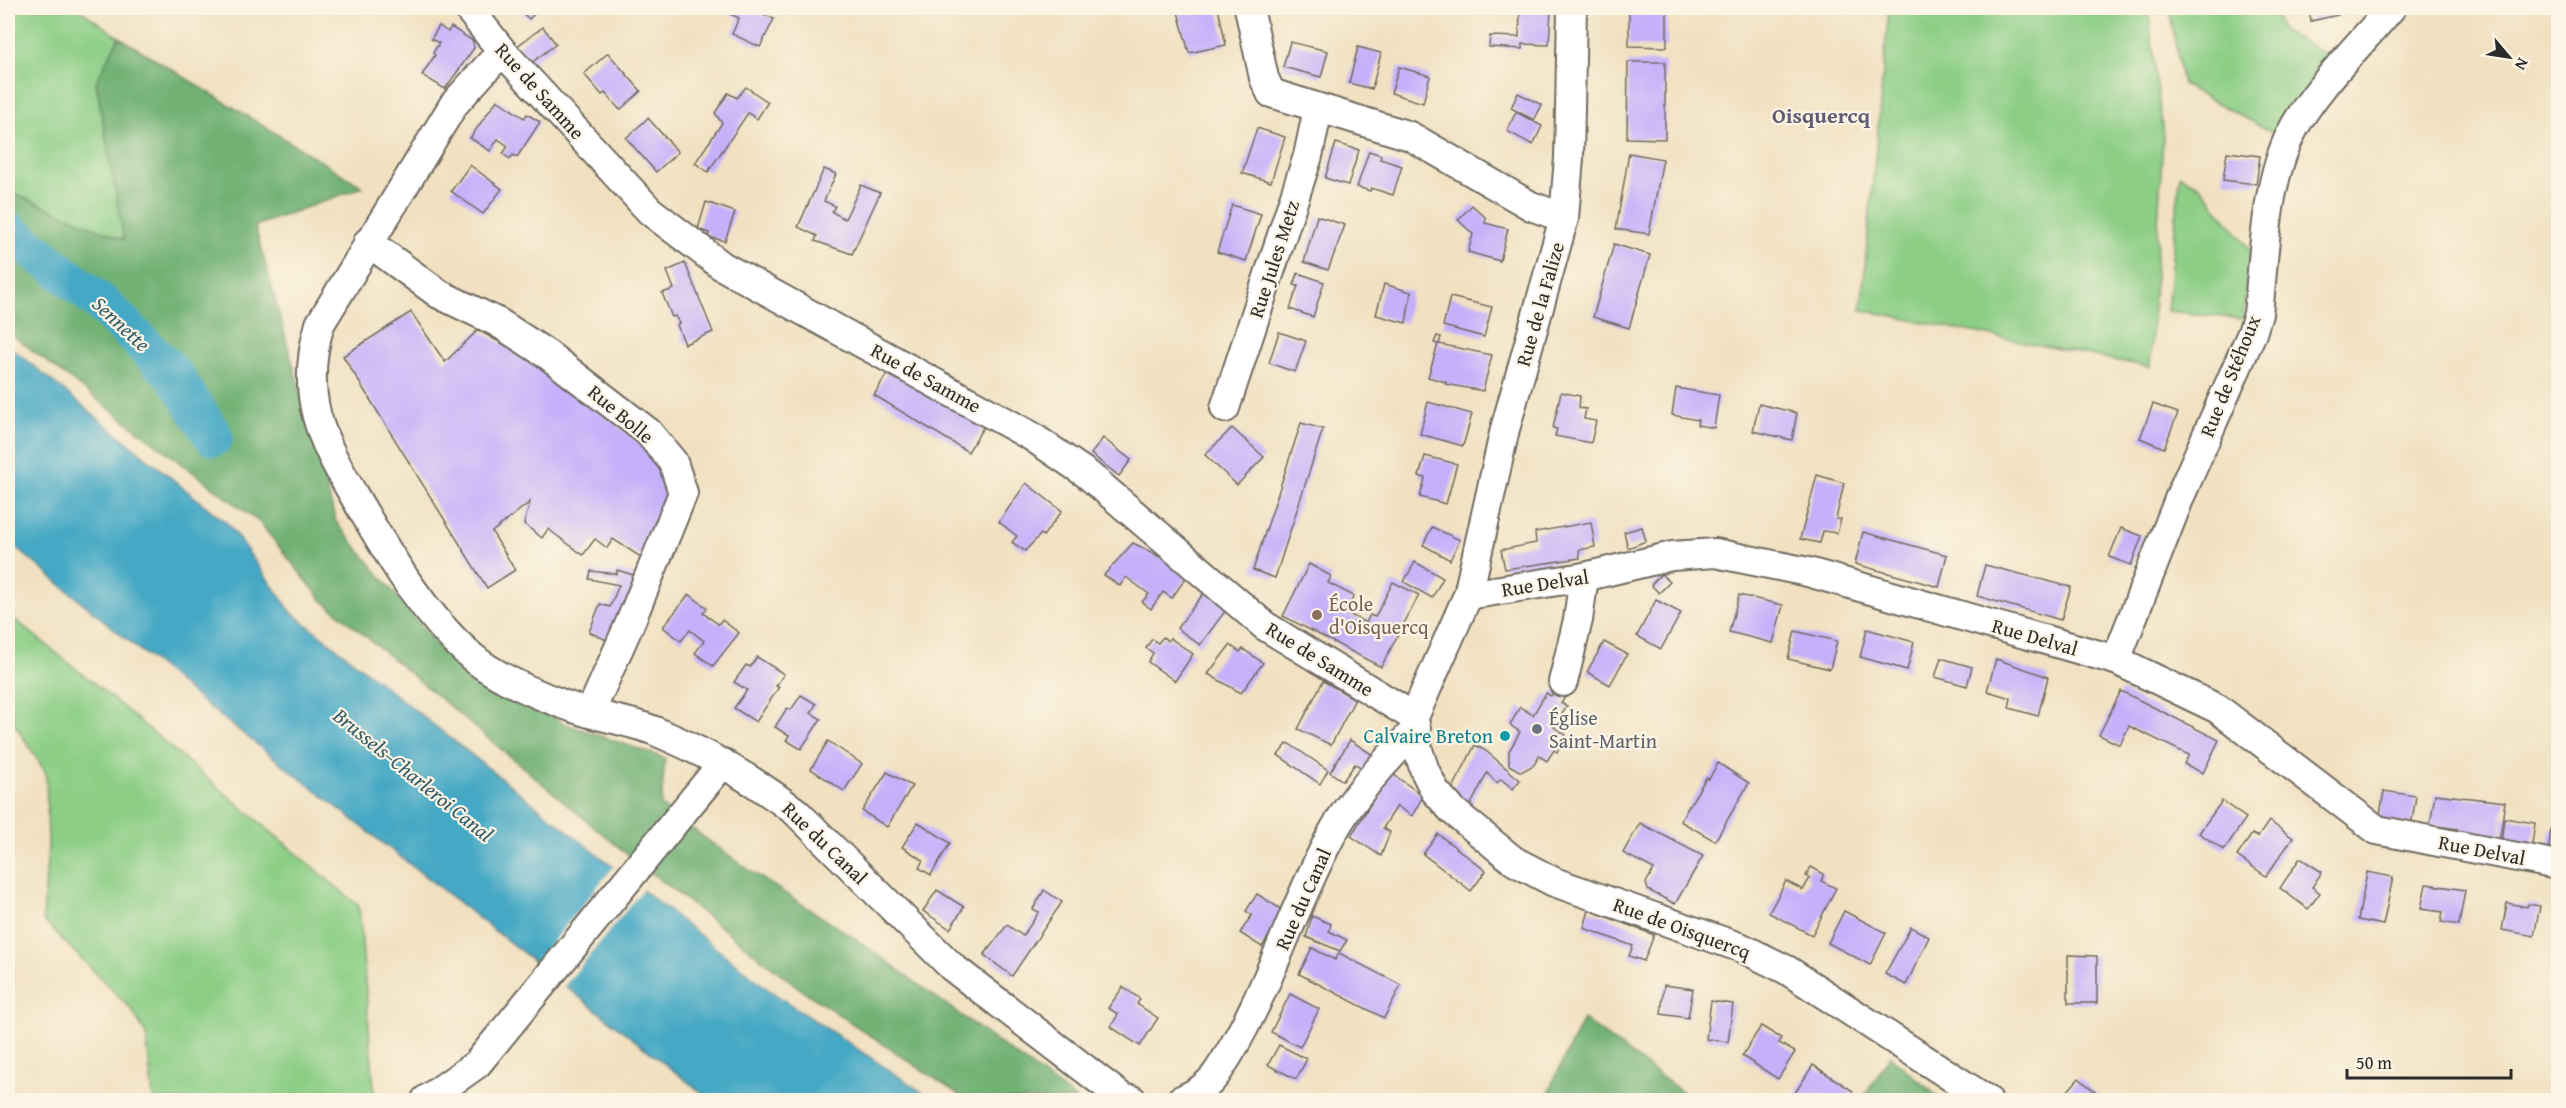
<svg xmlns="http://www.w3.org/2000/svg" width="2566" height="1108" viewBox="0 0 2566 1108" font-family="'Gentium Book Plus',serif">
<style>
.green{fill:#8cce86;stroke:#5c7c58;stroke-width:1.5}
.forest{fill:#71b173;stroke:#4e6e4f;stroke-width:1.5}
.water{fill:#44a8c4;stroke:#386a78;stroke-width:1.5}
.pier{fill:#f1e1c1}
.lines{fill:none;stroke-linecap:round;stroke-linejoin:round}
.river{stroke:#44a8c4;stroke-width:39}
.building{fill:#c5b0fa}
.minor-casing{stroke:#706b60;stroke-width:32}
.minor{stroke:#fff;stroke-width:28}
.education-dot{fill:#8d6e63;stroke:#fcf5e5;stroke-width:2}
.worship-dot{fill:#6b7280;stroke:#fcf5e5;stroke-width:2}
.culture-dot{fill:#0f9aa8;stroke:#fcf5e5;stroke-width:2}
.labels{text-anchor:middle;stroke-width:4.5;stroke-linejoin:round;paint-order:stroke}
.street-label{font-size:20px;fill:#2b2b2b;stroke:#fcf5e5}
.education-label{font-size:20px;fill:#785e54;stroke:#fcf5e5;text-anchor:start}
.worship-label{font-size:20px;fill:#5b616d;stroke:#fcf5e5;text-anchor:start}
.culture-label{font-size:20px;fill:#0d838f;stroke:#fcf5e5;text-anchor:end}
.water-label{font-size:21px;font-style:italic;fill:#355d68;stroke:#fcf5e5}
.quarter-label{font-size:22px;font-weight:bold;fill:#615a73;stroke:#fcf5e5}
</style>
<rect width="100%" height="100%" fill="#fcf5e5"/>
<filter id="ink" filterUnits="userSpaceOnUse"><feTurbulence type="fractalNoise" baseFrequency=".0167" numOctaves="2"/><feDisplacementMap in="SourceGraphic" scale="12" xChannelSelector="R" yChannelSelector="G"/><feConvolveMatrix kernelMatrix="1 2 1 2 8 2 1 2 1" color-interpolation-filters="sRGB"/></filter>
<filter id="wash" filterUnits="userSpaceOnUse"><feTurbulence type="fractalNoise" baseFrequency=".008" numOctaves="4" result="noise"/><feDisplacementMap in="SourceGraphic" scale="24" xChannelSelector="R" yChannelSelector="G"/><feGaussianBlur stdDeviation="1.35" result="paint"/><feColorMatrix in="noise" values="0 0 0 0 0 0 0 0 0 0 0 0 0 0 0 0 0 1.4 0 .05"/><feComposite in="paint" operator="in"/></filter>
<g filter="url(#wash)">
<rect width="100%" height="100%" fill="#f1e1c1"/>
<g class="green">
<path d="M 8,8 L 77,8 L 119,37 L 96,82 L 125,241 L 13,193 L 8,187 Z"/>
<path d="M 1889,8 L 2148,8 L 2163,136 L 2150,367 L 1861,310 Z"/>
<path d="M 2169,8 L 2274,8 L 2281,30 L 2336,60 L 2278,135 L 2183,85 Z"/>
<path d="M 2180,175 L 2200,186 L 2251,251 L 2243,319 L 2167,311 Z"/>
<path d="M 8,614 L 100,688 L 359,906 L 375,1100 L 153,1100 L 146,1034 L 132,1010 L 43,920 L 48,844 L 46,773 L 8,713 Z"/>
</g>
<g class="forest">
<path d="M 119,37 L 363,187 L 255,226 L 336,522 L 442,651 L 563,723 L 665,758 L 661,806 L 752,872 L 859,941 L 1077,1100 L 967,1100 L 799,988 L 622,850 L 321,599 L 259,522 L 8,332 L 8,187 L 13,193 L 124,240 L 96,82 Z"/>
<path d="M 1583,1019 L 1693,1100 L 1559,1100 L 1549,1090 Z"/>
<path d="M 1890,1056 L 1942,1100 L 1862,1100 Z"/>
</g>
<path class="water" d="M 8,345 L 229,525 L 291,612 L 769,990 L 934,1100 L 711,1100 L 195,696 L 8,541 Z"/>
<path class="pier" d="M 615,865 L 644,888 L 562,989 L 533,966 Z"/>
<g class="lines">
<path class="river" d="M 8,230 L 101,303 L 173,374 L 214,437"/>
</g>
<g id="blocks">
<g class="building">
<path d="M 517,8 L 540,8 L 529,19 Z"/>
<path d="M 733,8 L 749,8 L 774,19 L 760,47 L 732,34 L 739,18 L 730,14 Z"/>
<path d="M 1177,8 L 1218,8 L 1226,45 L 1189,53 Z"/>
<path d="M 1491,8 L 1551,10 L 1549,45 L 1522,44 L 1522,49 L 1489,47 L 1490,36 L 1519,37 L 1520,13 L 1490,12 Z"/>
<path d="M 1629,8 L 1667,8 L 1667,47 L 1629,46 Z"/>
<path d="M 2309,8 L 2336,8 L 2338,15 L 2311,21 Z"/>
<path d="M 439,26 L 448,32 L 451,27 L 473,41 L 474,48 L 445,89 L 422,75 L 435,55 L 433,53 L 439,43 L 431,39 Z"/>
<path d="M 543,27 L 556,44 L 530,64 L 516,47 Z"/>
<path d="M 1290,42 L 1328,51 L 1321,77 L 1283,67 Z"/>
<path d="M 1358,47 L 1381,53 L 1372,89 L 1349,83 Z"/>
<path d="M 608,53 L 641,91 L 620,110 L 605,93 L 602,95 L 584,74 Z"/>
<path d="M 1628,62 L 1665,62 L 1665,139 L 1627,138 Z"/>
<path d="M 1399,67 L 1430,76 L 1423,103 L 1391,93 Z"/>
<path d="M 746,87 L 768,102 L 757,119 L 748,113 L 708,172 L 695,163 L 722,123 L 715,113 L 728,93 L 737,98 Z"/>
<path d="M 1518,93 L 1542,105 L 1534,120 L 1511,108 Z"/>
<path d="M 497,100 L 524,118 L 527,114 L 540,122 L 517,157 L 513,155 L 510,159 L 503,154 L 508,146 L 498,139 L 490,151 L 470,138 Z"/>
<path d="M 1516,112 L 1542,126 L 1533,145 L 1507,131 Z"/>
<path d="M 648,118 L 678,152 L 656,172 L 626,138 Z"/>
<path d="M 1257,128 L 1285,137 L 1271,182 L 1242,173 Z"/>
<path d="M 1336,143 L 1359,150 L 1348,185 L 1325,178 Z"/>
<path d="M 1369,151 L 1381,155 L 1380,159 L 1402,166 L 1393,195 L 1371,188 L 1370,191 L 1357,187 Z"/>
<path d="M 2227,152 L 2260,156 L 2256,184 L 2223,180 Z"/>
<path d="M 1629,153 L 1663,159 L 1649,234 L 1616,229 Z"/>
<path d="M 470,165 L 502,189 L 483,214 L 451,191 Z"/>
<path d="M 824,169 L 836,174 L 824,201 L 835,206 L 832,212 L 845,219 L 861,185 L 880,193 L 852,254 L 815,241 L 817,236 L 798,227 Z"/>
<path d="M 706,202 L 735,212 L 725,241 L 708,237 L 709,233 L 698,229 Z"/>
<path d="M 1232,205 L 1261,214 L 1246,261 L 1217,252 Z"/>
<path d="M 1472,205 L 1486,218 L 1485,223 L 1508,229 L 1500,261 L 1468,252 L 1473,234 L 1458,220 Z"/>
<path d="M 1317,216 L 1345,225 L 1328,270 L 1304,262 Z"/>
<path d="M 1614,244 L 1650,255 L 1629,328 L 1593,317 Z"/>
<path d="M 685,263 L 713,332 L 685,344 L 677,325 L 679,323 L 675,316 L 672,317 L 662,293 L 674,289 L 667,271 Z"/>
<path d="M 1298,273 L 1324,282 L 1313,317 L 1290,309 L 1298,286 L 1294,285 Z"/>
<path d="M 1384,284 L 1411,292 L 1406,323 L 1376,315 Z"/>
<path d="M 1450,297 L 1492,307 L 1484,337 L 1443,326 Z"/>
<path d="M 411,312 L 445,362 L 478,330 L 508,347 L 514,342 L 660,460 L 667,471 L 668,497 L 642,558 L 613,539 L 607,548 L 595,539 L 583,555 L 548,529 L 542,538 L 524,524 L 530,502 L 492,532 L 515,570 L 487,588 L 343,356 Z"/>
<path d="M 1279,332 L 1306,341 L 1295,372 L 1269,363 Z"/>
<path d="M 1437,336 L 1441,337 L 1439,344 L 1492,355 L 1483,391 L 1445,384 L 1446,382 L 1428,377 L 1438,344 L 1434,343 Z"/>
<path d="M 889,370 L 984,426 L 968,452 L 874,395 Z"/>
<path d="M 1676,388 L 1719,395 L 1714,428 L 1697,425 L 1698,420 L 1672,415 Z"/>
<path d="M 1561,392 L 1580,396 L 1579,408 L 1586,409 L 1584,419 L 1596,421 L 1591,443 L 1555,436 L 1557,429 L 1553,428 Z"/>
<path d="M 1428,402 L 1472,414 L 1463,446 L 1420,434 Z"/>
<path d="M 1759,404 L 1797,413 L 1792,440 L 1753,431 Z"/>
<path d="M 2153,404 L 2178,413 L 2164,448 L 2140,438 Z"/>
<path d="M 1301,423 L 1323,429 L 1275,578 L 1253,570 Z"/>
<path d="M 1232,428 L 1264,457 L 1237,485 L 1205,455 Z"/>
<path d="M 1103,438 L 1131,460 L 1119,476 L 1091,454 Z"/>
<path d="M 1425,456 L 1457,464 L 1446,504 L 1420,497 L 1425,478 L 1419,476 Z"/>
<path d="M 1817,475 L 1844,483 L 1836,519 L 1841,519 L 1837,533 L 1823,531 L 1820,543 L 1800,539 Z"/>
<path d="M 1026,483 L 1062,511 L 1043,536 L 1041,534 L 1025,551 L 1012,542 L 1017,536 L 999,522 Z"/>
<path d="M 1591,522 L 1595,547 L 1579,550 L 1580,558 L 1505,569 L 1501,550 L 1536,543 L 1535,532 Z"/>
<path d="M 1432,527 L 1460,540 L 1450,560 L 1423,545 Z"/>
<path d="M 1642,527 L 1646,541 L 1628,548 L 1624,532 Z"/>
<path d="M 2121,528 L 2142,536 L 2131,565 L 2109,557 Z"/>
<path d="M 1863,532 L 1947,555 L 1939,587 L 1855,564 Z"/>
<path d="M 1133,543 L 1164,559 L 1187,576 L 1172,598 L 1163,592 L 1151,609 L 1142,602 L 1149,594 L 1126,577 L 1120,586 L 1104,575 Z"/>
<path d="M 1415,562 L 1443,578 L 1432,598 L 1404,582 Z"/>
<path d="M 1309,564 L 1331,576 L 1328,583 L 1354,596 L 1345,612 L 1366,623 L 1370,615 L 1375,617 L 1393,582 L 1419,595 L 1381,667 L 1283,616 Z"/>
<path d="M 1985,565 L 2071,587 L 2061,620 L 1977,596 Z"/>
<path d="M 617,570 L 640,577 L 613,643 L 589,632 L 600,604 L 610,607 L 619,585 L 589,579 L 591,571 L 617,574 Z"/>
<path d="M 1661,574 L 1670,582 L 1659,593 L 1651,585 Z"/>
<path d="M 1207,589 L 1229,606 L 1200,645 L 1177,628 Z"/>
<path d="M 689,594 L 707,608 L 703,613 L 718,624 L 722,620 L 739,633 L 713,666 L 695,653 L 704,641 L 690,630 L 681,641 L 663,627 Z"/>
<path d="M 1739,595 L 1783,605 L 1773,643 L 1729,632 Z"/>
<path d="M 1656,600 L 1681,613 L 1661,649 L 1637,636 Z"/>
<path d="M 1867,629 L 1914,642 L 1907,670 L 1860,657 Z"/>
<path d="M 1795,631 L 1837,641 L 1830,669 L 1788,659 Z"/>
<path d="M 1163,637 L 1168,641 L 1170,638 L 1193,654 L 1175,681 L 1148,662 L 1153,653 L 1146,648 L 1152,639 L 1158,643 Z"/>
<path d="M 1604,642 L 1627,654 L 1610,685 L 1587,672 Z"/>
<path d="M 1230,645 L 1240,652 L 1243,649 L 1263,663 L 1241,693 L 1208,674 Z"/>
<path d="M 757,657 L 784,674 L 776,686 L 779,687 L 756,722 L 734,708 L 747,690 L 734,682 L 746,665 L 750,667 Z"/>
<path d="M 1941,658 L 1972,667 L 1967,686 L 1935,677 Z"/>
<path d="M 1996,659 L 2048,677 L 2038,716 L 2009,708 L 2011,698 L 1987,691 Z"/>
<path d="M 1323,681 L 1355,699 L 1331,745 L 1298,729 Z"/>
<path d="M 1556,688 L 1567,694 L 1561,703 L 1567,706 L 1554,727 L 1566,735 L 1557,752 L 1554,750 L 1547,761 L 1539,756 L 1534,765 L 1521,772 L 1509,765 L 1509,751 L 1520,732 L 1510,725 L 1520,707 L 1533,715 L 1546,693 L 1551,696 Z"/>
<path d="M 2121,691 L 2219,740 L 2203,773 L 2184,764 L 2189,755 L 2129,726 L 2120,745 L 2099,735 Z"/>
<path d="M 801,695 L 816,704 L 811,713 L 821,719 L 801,749 L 786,740 L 789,736 L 775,727 L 787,708 L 791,710 Z"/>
<path d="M 1350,740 L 1376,757 L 1366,770 L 1355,764 L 1343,781 L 1330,772 Z"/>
<path d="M 828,741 L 862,764 L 844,791 L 811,769 Z"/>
<path d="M 1288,743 L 1328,770 L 1320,784 L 1278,755 Z"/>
<path d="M 1475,745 L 1486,751 L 1520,780 L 1513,789 L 1501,779 L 1497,783 L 1487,773 L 1468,810 L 1449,796 Z"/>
<path d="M 1718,763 L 1749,783 L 1715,841 L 1680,821 L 1706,778 L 1709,779 Z"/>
<path d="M 887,772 L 912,786 L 887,827 L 862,811 Z"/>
<path d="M 1390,772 L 1423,796 L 1412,816 L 1397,806 L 1383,828 L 1390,832 L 1381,856 L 1351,836 Z"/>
<path d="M 2384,791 L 2416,796 L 2411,826 L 2379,820 Z"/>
<path d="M 2435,794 L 2505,802 L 2499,843 L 2456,836 L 2457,829 L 2430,825 Z"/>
<path d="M 2222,801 L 2246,818 L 2224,850 L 2199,833 Z"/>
<path d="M 2504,818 L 2535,823 L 2531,851 L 2501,846 Z"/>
<path d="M 2269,821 L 2293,838 L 2266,876 L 2237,856 L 2252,834 L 2258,837 Z"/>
<path d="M 918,822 L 950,843 L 931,875 L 919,868 L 923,860 L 902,847 Z"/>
<path d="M 1640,823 L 1703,856 L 1675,904 L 1648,890 L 1646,883 L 1654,869 L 1623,853 Z"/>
<path d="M 2551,828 L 2558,829 L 2558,856 L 2548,855 Z"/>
<path d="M 1438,834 L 1486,871 L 1471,891 L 1423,854 Z"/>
<path d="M 2300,858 L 2322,872 L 2312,887 L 2320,893 L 2308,909 L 2280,888 Z"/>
<path d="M 1811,867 L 1824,874 L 1821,881 L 1836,888 L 1812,935 L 1769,913 L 1786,881 L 1803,890 L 1810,878 L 1806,876 Z"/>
<path d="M 2367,872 L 2393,877 L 2383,925 L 2358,920 Z"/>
<path d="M 2426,884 L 2465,890 L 2459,925 L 2441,922 L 2443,912 L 2421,909 Z"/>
<path d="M 937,890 L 964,907 L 950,929 L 923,911 Z"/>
<path d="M 1044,890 L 1062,902 L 1012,976 L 984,955 L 1007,925 L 1023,936 L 1039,912 L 1033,909 Z"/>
<path d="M 1257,894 L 1284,911 L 1262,947 L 1240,933 L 1252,915 L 1246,911 Z"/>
<path d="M 2507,903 L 2527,907 L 2528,904 L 2540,906 L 2534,936 L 2502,930 Z"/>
<path d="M 1589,910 L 1654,935 L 1644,961 L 1629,956 L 1633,946 L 1584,928 Z"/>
<path d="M 1844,911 L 1886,933 L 1870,965 L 1828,943 Z"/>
<path d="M 1312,916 L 1331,924 L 1329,931 L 1347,940 L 1340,951 L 1306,937 Z"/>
<path d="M 1911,927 L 1929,937 L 1906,985 L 1885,974 Z"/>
<path d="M 1312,948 L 1335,960 L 1339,953 L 1401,985 L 1384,1018 L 1299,974 Z"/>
<path d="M 2068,955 L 2097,956 L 2097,1003 L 2068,1003 Z"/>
<path d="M 1664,985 L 1693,989 L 1688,1018 L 1661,1014 Z"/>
<path d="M 1123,987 L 1140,999 L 1137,1004 L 1158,1018 L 1140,1046 L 1111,1027 L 1118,1014 L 1108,1008 Z"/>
<path d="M 1290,994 L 1319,1009 L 1300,1047 L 1271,1032 Z"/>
<path d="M 1711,1001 L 1733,1004 L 1728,1042 L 1706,1039 Z"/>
<path d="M 1761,1026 L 1781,1038 L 1779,1043 L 1795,1052 L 1778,1079 L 1742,1056 Z"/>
<path d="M 1279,1045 L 1307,1059 L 1296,1079 L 1268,1065 Z"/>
<path d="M 1813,1065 L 1853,1091 L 1847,1100 L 1800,1100 L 1793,1096 Z"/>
<path d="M 2079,1078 L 2094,1091 L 2104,1100 L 2060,1100 Z"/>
</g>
</g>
</g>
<g filter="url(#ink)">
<use href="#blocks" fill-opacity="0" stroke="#706b60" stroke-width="1.5"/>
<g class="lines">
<defs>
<g id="minor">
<path d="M 468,8 L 502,51 L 650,211 L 722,266 L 1031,436 L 1087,474 L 1265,626 L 1414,717"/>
<path d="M 1249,8 L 1264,78 L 1271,93 L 1410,136 L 1531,206 L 1564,218"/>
<path d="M 1572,8 L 1569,158 L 1564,218 L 1505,429 L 1468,595 L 1414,717 L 1418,750 L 1425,771 L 1435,791 L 1452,810 L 1514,861 L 1554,882 L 1742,948 L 1787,970 L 1987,1100"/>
<path d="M 502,51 L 454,104 L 320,324 C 299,395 320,438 356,499 C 389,555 421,612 471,656 C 498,680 558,704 593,714 C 613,719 635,723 655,731 C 705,752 753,779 796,812 L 952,967 L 1124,1099 L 1132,1100"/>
<path d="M 368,242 L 439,294 L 499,323 L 548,355 L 648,432 L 673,462 L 683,493 L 630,623 L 590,713"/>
<path d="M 1225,408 L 1308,156 L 1318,109"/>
<path d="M 1468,595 L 1584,577 L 1672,556 L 1715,553 L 1808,572 L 2116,660 L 2218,709 L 2377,830 L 2558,865"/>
<path d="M 2116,660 L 2181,494 L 2252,333 L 2258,314 C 2264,260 2265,192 2287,142 C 2306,97 2359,46 2391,8"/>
<path d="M 1563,682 L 1578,620 L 1584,577"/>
<path d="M 426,1100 L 477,1064 L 723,763"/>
<path d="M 1181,1100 C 1196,1094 1210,1085 1219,1070 C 1268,996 1291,909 1333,832 C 1354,794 1386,761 1416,729"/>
</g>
</defs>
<use href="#minor" class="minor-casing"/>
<use href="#minor" class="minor"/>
</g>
</g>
<circle class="education-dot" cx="1317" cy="615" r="6"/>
<circle class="worship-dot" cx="1537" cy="729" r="6"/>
<circle class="culture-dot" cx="1505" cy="736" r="6"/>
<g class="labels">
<g class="street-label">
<text transform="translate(540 91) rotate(48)" y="7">Rue de Samme</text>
<text transform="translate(1274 259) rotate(-72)" y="7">Rue Jules Metz</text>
<text transform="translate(1540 304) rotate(-74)" y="7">Rue de la Falize</text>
<text transform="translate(2230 376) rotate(-68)" y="7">Rue de Stéhoux</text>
<text transform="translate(926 378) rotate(29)" y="7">Rue de Samme</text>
<text transform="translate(621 414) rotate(40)" y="7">Rue Bolle</text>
<text transform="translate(1545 583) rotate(-9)" y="7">Rue Delval</text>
<text transform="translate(2035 637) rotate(16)" y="7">Rue Delval</text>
<text transform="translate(1320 659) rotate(32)" y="7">Rue de Samme</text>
<text transform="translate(825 843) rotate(44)" y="7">Rue du Canal</text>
<text transform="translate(2482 850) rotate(11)" y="7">Rue Delval</text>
<text transform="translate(1303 899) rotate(-66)" y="7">Rue du Canal</text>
<text transform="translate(1682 928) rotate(20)" y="7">Rue de Oisquercq</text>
</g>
<g class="education-label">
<text x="1329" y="611">École<tspan x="1329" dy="23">d'Oisquercq</tspan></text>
</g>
<g class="worship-label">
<text x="1549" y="725">Église<tspan x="1549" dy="23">Saint-Martin</tspan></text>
</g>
<g class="culture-label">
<text x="1493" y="743">Calvaire Breton</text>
</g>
<g class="water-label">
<text transform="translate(121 324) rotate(43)" y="7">Sennette</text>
<text transform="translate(413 775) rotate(39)" y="7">Brussels–Charleroi Canal</text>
</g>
<g class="quarter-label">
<text x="1821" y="123">Oisquercq</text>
</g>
</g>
<rect width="2566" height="1108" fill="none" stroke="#fcf5e5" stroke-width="30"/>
<g transform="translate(2509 57) rotate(119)" stroke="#fcf5e5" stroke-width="4.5" paint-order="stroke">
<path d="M0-4.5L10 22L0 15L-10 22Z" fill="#2b2b2b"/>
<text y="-9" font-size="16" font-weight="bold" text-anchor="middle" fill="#2b2b2b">N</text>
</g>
<path d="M2347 1069v9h164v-9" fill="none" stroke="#2b2b2b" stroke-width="3"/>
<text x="2356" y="1069" font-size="18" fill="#2b2b2b" stroke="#fcf5e5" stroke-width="4.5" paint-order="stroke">50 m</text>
</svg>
